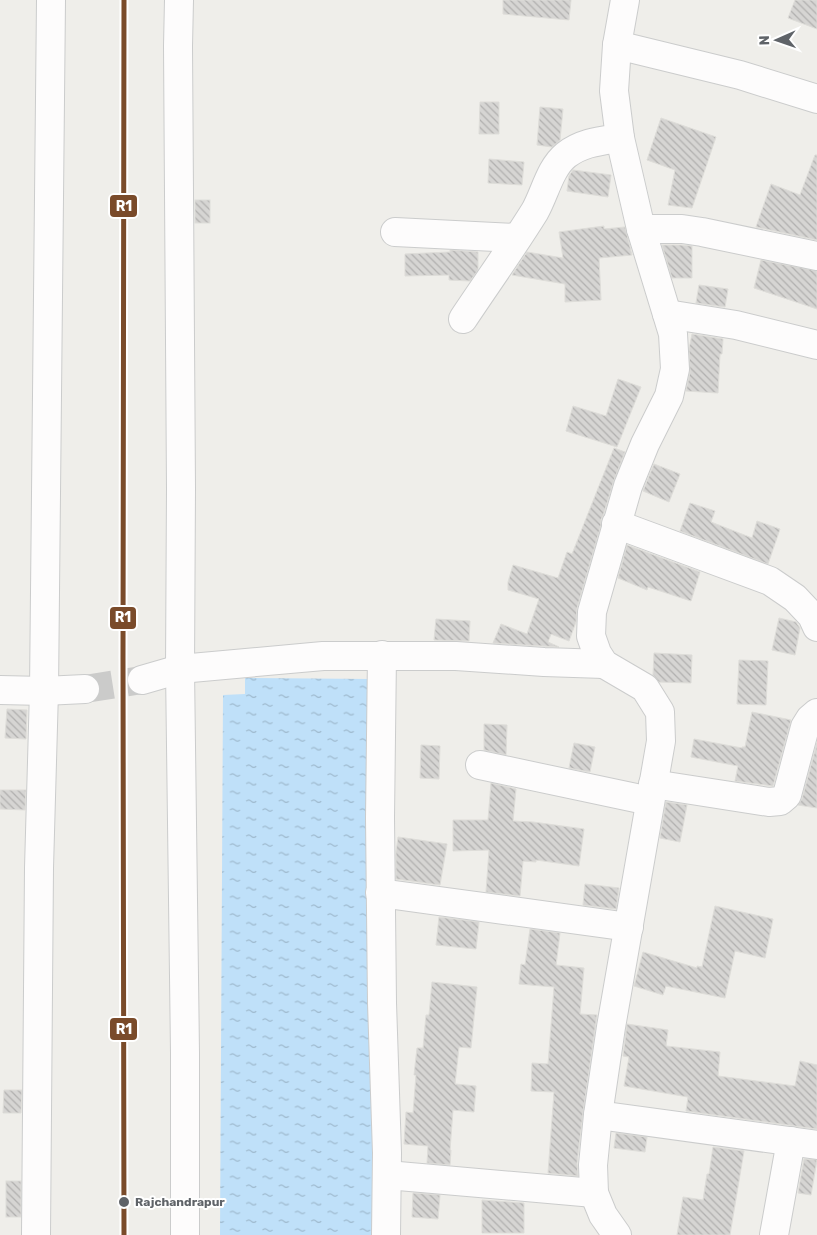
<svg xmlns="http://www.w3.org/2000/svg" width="817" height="1235" viewBox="0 0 817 1235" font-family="Rubik,sans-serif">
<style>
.water{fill:url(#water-ripples)}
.building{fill:url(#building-back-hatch);stroke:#deddd9}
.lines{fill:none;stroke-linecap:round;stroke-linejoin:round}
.minor-tunnel{stroke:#cbcbca;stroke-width:28;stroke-dasharray:28 14;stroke-linecap:butt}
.minor-casing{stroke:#cbcccc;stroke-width:30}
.minor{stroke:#fdfcfc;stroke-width:28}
.rail-1-casing{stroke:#fff;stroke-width:9}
.rail-1{stroke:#7a4b2a;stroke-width:5}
.stop-dot{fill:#5f6368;stroke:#fff;stroke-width:2}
.labels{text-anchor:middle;stroke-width:4;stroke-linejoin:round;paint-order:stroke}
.stop-label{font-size:12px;font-weight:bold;fill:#5f6368;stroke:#fff;text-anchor:start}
.line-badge{stroke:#fff;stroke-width:2}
.badge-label{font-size:14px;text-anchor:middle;font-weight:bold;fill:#fff}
</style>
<defs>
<pattern id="water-ripples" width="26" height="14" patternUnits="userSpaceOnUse" patternTransform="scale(1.25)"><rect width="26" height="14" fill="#bfe0f9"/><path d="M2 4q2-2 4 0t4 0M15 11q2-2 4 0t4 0" fill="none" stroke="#9eb9cd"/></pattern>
<pattern id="building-back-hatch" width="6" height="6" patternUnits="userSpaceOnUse" patternTransform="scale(1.25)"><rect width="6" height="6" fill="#d6d5d3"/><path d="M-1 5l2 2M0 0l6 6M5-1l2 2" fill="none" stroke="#b1b0af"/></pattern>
</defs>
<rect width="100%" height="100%" fill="#efeeea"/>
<path class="water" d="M 245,678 L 371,679 L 376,1235 L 220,1235 L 223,695 L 245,694 Z"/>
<g class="building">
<path d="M 503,0 L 571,0 L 569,20 L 503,14 Z"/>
<path d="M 795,0 L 817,0 L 817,29 L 788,18 Z"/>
<path d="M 480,102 L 499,102 L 499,134 L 479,134 Z"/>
<path d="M 540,107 L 563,109 L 560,140 L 552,147 L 537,145 Z"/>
<path d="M 661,118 L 716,137 L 692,208 L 668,205 L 675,170 L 647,160 Z"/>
<path d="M 815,155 L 817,155 L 817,240 L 756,227 L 771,184 L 800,195 Z"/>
<path d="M 489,159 L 524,162 L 522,185 L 488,183 Z"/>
<path d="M 573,170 L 611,175 L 608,197 L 567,191 L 569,176 Z"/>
<rect x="195" y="200" width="15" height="23"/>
<path d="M 604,226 L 604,229 L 625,227 L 632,255 L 599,258 L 601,300 L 565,302 L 565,284 L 512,275 L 527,252 L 563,258 L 559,232 Z"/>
<path d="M 662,245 L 681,245 L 692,246 L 692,278 L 672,278 Z"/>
<path d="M 450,250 L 478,252 L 478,270 L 470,281 L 449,280 L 449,275 L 405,276 L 405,254 L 450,252 Z"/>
<path d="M 761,260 L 817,271 L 817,309 L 754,288 Z"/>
<path d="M 699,285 L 728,289 L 725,307 L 696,303 Z"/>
<path d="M 692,334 L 723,339 L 722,354 L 720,354 L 718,393 L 686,391 L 690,372 L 689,349 Z"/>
<path d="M 618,379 L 641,387 L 617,447 L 566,431 L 573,406 L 606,416 Z"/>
<path d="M 614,448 L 625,452 L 614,480 L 603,516 L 601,519 L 601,525 L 577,608 L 576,622 L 569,641 L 551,634 L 548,642 L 559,647 L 493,643 L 501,624 L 527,634 L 539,599 L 508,590 L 508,582 L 513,565 L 558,578 L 567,552 L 572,554 Z"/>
<path d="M 654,464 L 680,474 L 669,502 L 643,491 Z"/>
<path d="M 690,503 L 715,511 L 711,522 L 752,538 L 757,521 L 780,529 L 768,564 L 680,531 Z"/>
<path d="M 627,545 L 700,572 L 691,601 L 648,587 L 647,590 L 618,578 Z"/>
<path d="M 779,618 L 796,622 L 800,628 L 795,655 L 772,650 Z"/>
<path d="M 436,619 L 470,621 L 469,641 L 434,640 Z"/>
<path d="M 654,653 L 692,655 L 691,683 L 659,682 L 653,675 Z"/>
<path d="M 739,660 L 768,661 L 766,705 L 737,704 Z"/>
<path d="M 7,709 L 27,710 L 26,739 L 5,738 Z"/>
<path d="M 752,712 L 791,720 L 773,786 L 735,781 L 738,766 L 691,757 L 694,739 L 742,748 L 742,747 L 745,747 Z"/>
<path d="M 484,724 L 507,725 L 506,755 L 484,750 Z"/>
<path d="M 574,743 L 595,747 L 590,772 L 569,768 Z"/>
<path d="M 817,743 L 817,808 L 798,805 L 802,799 Z"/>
<path d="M 421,745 L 440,746 L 439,779 L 420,778 Z"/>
<path d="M 491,783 L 516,789 L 513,821 L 533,822 L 584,829 L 579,866 L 536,860 L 536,862 L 523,861 L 520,896 L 486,892 L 489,850 L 453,851 L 453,820 L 488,820 Z"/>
<path d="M 0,790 L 26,790 L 25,810 L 0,809 Z"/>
<path d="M 666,802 L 687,805 L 680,842 L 660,838 Z"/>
<path d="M 398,837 L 447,844 L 440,885 L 396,879 L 396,852 Z"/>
<path d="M 585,884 L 619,888 L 616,909 L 583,905 Z"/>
<path d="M 715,906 L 773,919 L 765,958 L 735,951 L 725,998 L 666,986 L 663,995 L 634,986 L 643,952 L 697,968 L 697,966 L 702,967 Z"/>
<path d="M 439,917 L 479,922 L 476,949 L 436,945 Z"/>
<path d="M 530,929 L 560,933 L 556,965 L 584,968 L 580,1014 L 597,1015 L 583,1113 L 577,1163 L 578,1176 L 548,1173 L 554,1092 L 531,1091 L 532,1063 L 548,1064 L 554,987 L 519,984 L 521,964 L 525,965 Z"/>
<path d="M 432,982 L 477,987 L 471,1048 L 459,1047 L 455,1084 L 476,1086 L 474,1112 L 453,1110 L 450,1150 L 451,1150 L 450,1165 L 427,1163 L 428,1146 L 404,1144 L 406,1112 L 413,1113 L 416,1075 L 414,1075 L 417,1048 L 423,1048 L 426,1015 L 429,1015 Z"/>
<path d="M 627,1024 L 668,1030 L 666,1046 L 720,1052 L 718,1076 L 795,1086 L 800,1061 L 817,1065 L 817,1129 L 686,1111 L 688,1097 L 624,1086 L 629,1057 L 623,1056 Z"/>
<path d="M 4,1090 L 22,1090 L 21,1113 L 3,1113 Z"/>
<path d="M 616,1133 L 647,1137 L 645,1152 L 614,1148 Z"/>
<path d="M 713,1147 L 744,1151 L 730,1235 L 677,1235 L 683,1197 L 703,1200 L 707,1174 L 709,1174 Z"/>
<path d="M 804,1159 L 817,1160 L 811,1195 L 798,1193 Z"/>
<rect x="6" y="1181" width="15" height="36"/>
<path d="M 413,1193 L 440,1195 L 438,1219 L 412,1217 Z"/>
<path d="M 482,1200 L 524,1203 L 524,1233 L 482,1233 Z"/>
</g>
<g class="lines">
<path class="minor-tunnel" d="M 85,689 L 142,680"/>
<defs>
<g id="minor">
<path d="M 179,0 L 178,46 L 181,488 L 180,669 L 185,1053 L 185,1235"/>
<path d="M 617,45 L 740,75 L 817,99"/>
<path d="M 641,229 L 682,229 L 702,232 L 817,256"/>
<path d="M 395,232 L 517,238"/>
<path d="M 667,314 L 736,325 L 817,345"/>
<path d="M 463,319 C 487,283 512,248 535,211 C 545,193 550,168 566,155 C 583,142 601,141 620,138"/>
<path d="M 616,524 L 770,581 L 795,598 L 812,616 L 817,627"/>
<path d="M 382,655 L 380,818 L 382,1003 L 387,1153 L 386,1235"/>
<path d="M 142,680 L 180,669 L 323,656 L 456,656 L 544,662 L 604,664"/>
<path d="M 0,690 L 44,691 L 85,689"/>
<path d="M 480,765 L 650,801"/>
<path d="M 653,784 L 769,802 L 780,801 L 787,795 L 805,727 L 810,719 L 817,713"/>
<path d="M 380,893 L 629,927"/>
<path d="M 598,1115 L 817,1145"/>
<path d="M 387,1175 L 594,1193"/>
<path d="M 36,1235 L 39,868 L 44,691 L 51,0"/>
<path d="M 617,1235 L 603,1215 L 594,1193 L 593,1165 L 598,1115 L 611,1027 L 661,741 L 660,712 L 645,688 L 604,664 L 597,653 L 591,636 L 592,612 L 628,486 L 645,444 L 669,396 L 675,369 L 673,334 L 641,229 L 620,138 L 614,91 L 617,45 L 625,0"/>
<path d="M 774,1235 L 791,1141"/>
</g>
</defs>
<use href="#minor" class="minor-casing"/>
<use href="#minor" class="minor"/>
<defs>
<path id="rail-1" d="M 124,0 L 123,659 L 124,1235"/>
</defs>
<use href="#rail-1" class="rail-1-casing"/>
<use href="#rail-1" class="rail-1"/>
</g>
<circle class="stop-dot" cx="124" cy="1202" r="6"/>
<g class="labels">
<g class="stop-label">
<text x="135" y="1206">Rajchandrapur</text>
</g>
</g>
<g class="line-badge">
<rect x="109" y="194" width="29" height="24" rx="5" fill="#7a4b2a"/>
<rect x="109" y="606" width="28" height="24" rx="5" fill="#7a4b2a"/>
<rect x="109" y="1017" width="29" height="24" rx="5" fill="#7a4b2a"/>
</g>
<g class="badge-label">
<text x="124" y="211">R1</text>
<text x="123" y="622">R1</text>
<text x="124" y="1034">R1</text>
</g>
<g transform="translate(777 40) rotate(268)" stroke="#ffffff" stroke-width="4" paint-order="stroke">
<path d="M0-4L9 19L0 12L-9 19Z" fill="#5f6368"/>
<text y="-8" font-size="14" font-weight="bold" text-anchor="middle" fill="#5f6368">N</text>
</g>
</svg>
